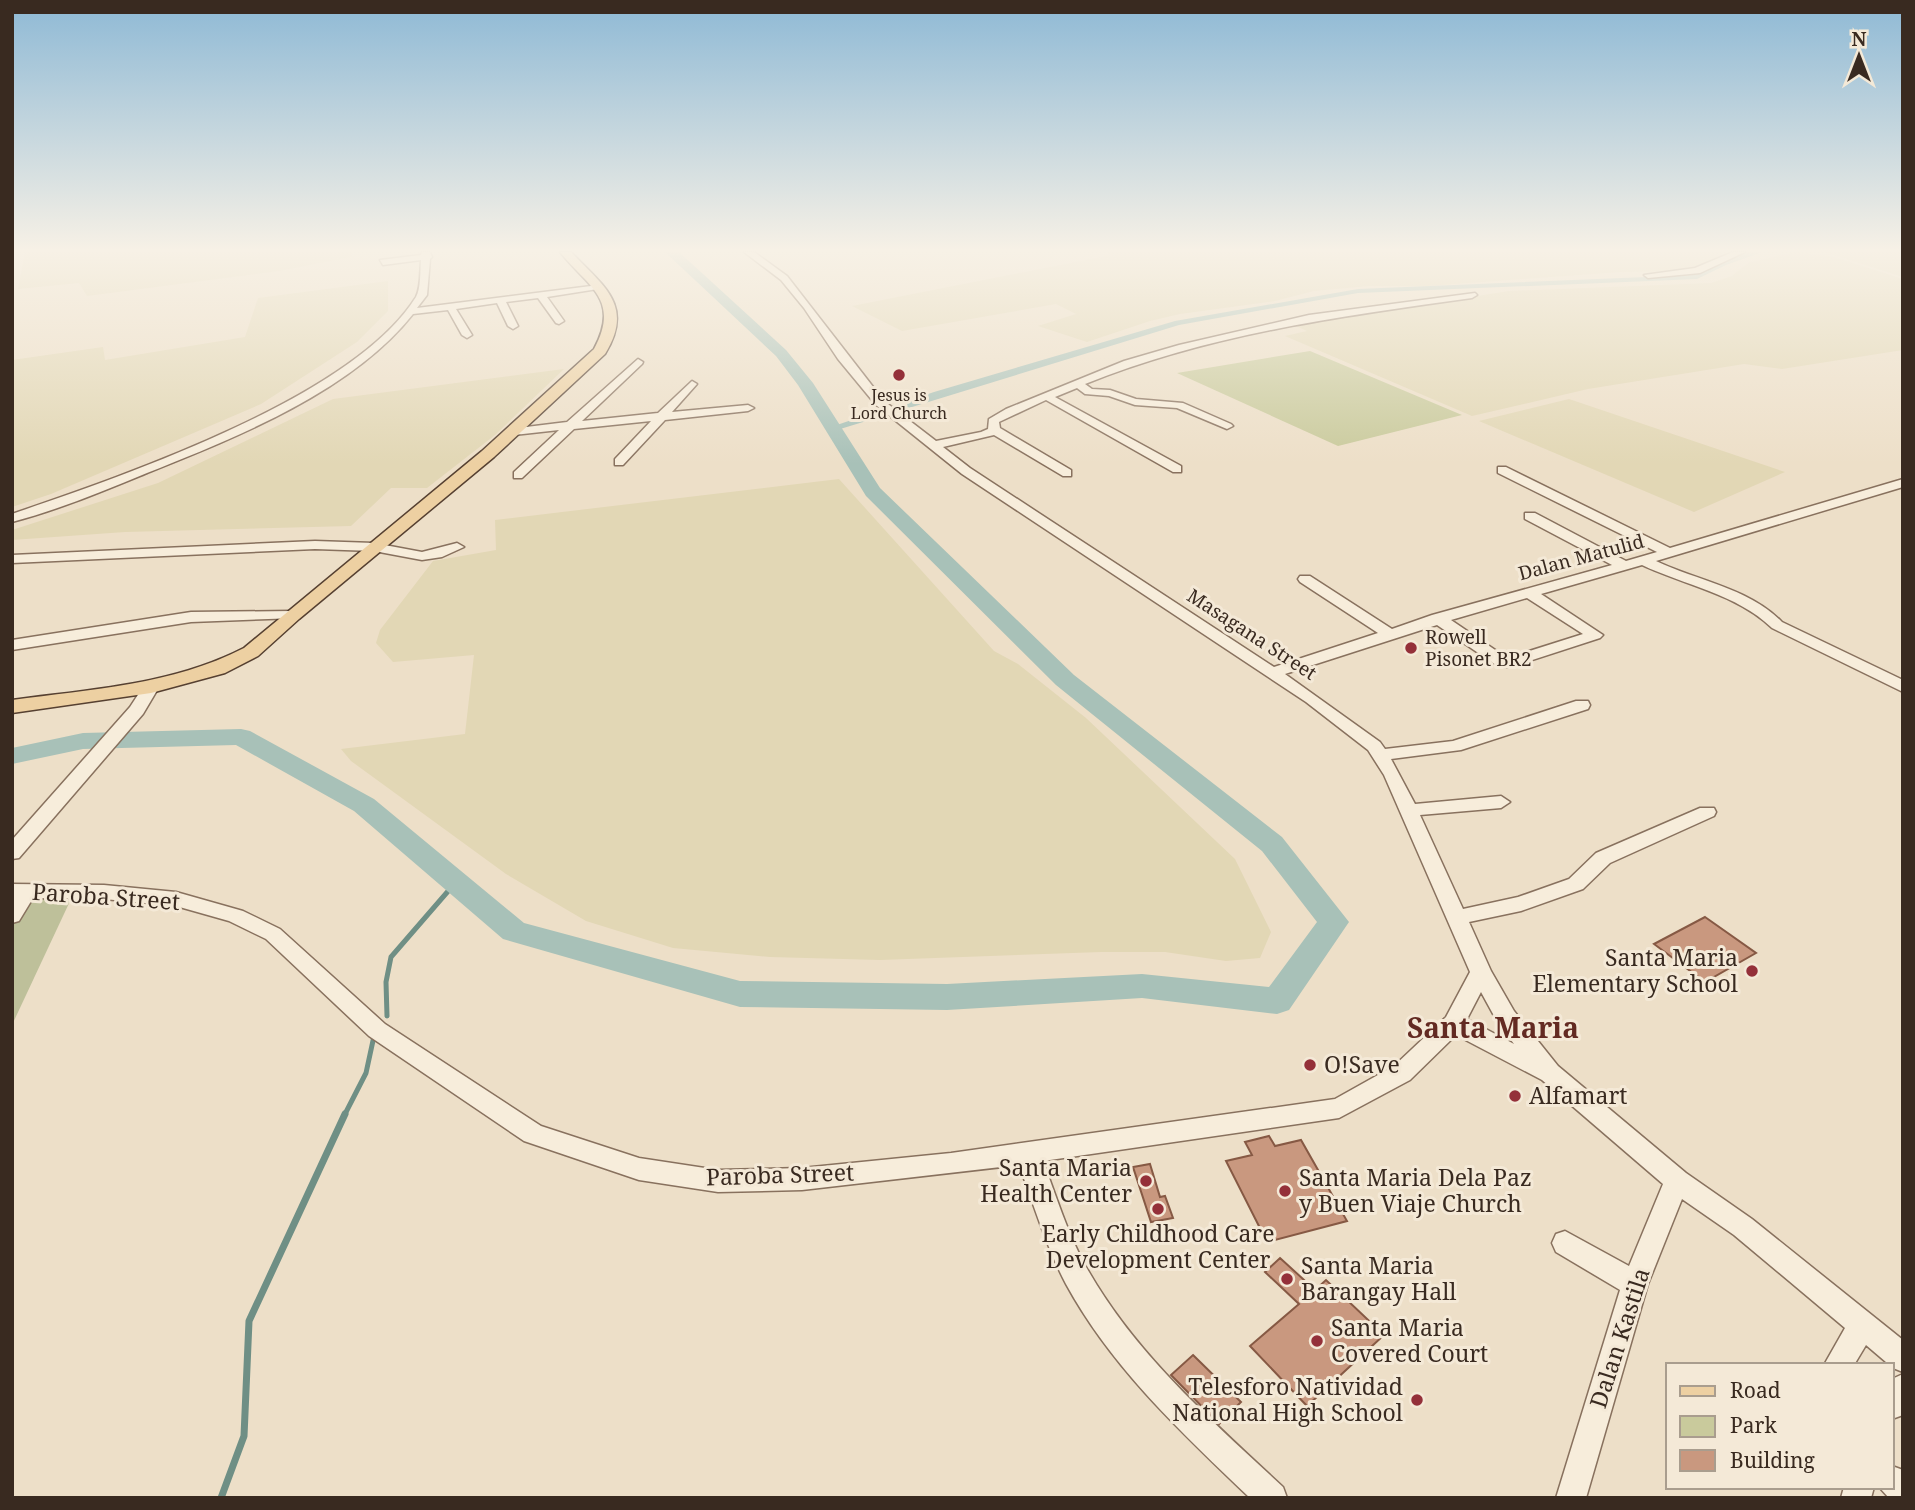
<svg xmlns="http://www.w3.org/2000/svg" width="1915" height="1510" viewBox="0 0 1915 1510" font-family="'Noto Serif',serif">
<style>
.farmland{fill:#e2d7b5}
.green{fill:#c9ca9c}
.cemetery{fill:#bec09a}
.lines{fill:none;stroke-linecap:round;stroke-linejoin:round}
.stream-far1{stroke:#6f8f85;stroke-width:5}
.stream{stroke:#6f8f85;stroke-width:7}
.canal{fill:#a8c1b8;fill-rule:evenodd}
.river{fill:#a8c1b8;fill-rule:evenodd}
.building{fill:#c9987f;stroke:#865944;stroke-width:2}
.minor-casing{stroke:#88715e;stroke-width:3}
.major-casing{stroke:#564031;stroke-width:3}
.minor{fill:#f7eddb;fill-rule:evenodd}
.major{fill:#edd0a2;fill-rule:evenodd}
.poi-dot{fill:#943039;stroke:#f4e9d7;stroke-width:2.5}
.labels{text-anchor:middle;stroke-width:6;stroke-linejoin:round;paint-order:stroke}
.far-poi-label{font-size:16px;fill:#392a20;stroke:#f4e9d7}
.street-label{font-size:19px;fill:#392a20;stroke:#f4e9d7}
.poi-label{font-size:19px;fill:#392a20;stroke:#f4e9d7;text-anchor:start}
.near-street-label{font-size:23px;fill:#392a20;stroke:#f4e9d7}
.near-poi-label{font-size:23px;fill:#392a20;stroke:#f4e9d7;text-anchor:start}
.near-quarter-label{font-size:28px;font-weight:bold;fill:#632a22;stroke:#f4e9d7}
</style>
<rect width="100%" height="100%" fill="#eddfc8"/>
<g class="farmland">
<path d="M 25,252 L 352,252 L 351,257 L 279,271 L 87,296 L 79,283 L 18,289 Z"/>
<path d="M 1106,252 L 1720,252 L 1723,253 L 1705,266 L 1683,271 L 1620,272 L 1428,286 L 1369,286 L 1314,291 L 1275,301 L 1180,314 L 1150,321 L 1087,342 L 1038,326 L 1076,314 L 1056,304 L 902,331 L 852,306 L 1111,255 Z"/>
<path d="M 1795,252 L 1834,257 L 1903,279 L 1903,350 L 1782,369 L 1744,364 L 1588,389 L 1472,416 L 1285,336 L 1307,331 L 1294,325 L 1509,291 L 1711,283 L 1732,276 L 1748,263 Z"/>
<path d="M 1903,252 L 1903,277 L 1827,253 L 1827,252 Z"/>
<path d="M 388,281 L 388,311 L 357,342 L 261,404 L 51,494 L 12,507 L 12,360 L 103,347 L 105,360 L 245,337 L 258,298 Z"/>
<path d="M 564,369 L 495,435 L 427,488 L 391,488 L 351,526 L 125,532 L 12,540 L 12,530 L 158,483 L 333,399 Z"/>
<path d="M 1569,399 L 1785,472 L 1694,512 L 1479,421 Z"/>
<path d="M 839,479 L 994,651 L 1018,664 L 1086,718 L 1235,859 L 1271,932 L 1260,958 L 1226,961 L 1165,952 L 1101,952 L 880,960 L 770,957 L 673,948 L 586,921 L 506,874 L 351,761 L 341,749 L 465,734 L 474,655 L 393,662 L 376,643 L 380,630 L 433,561 L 496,550 L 495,520 Z"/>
</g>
<path class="green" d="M 1310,351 L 1462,415 L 1338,446 L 1177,373 Z"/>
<path class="cemetery" d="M 12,898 L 71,899 L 12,1025 Z"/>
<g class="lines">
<g class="stream-far1">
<path d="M 387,1016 L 386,982 L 391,957 L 456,882"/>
<path d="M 344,1116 L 366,1073 L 374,1036"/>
</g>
<path class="stream" d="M 221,1498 L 244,1436 L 249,1321 L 345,1114"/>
<path class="canal" d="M 1750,252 L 1762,252 L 1726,265 L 1697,279 L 1358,293 L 1179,325 L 837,430 L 828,428 L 934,392 L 1175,321 L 1358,289 L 1695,275 L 1720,261 Z"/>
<path class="river" d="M 665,252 L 679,252 L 786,350 L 813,383 L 880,488 L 1074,675 L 1282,837 L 1349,922 L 1289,1010 L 1277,1014 L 1142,998 L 947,1010 L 740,1007 L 503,939 L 354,811 L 236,745 L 83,749 L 12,764 L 12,748 L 83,733 L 241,729 L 250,731 L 374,799 L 524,923 L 740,981 L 947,984 L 1142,974 L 1269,987 L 1317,922 L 1262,851 L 1056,685 L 866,496 L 798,385 L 776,356 Z"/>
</g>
<g class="building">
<path d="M 1705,917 L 1756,953 L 1705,982 L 1654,944 Z"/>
<path d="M 1269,1136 L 1275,1146 L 1301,1140 L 1347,1221 L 1267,1242 L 1226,1161 L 1252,1155 L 1245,1142 Z"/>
<path d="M 1150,1164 L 1160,1197 L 1165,1196 L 1173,1218 L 1151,1222 L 1133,1167 Z"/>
<path d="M 1280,1258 L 1315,1290 L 1326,1280 L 1384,1335 L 1307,1406 L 1250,1346 L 1299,1304 L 1265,1272 Z"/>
<path d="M 1193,1355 L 1241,1402 L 1219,1424 L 1171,1375 Z"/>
</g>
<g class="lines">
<defs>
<g id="minor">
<path d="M 422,252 L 430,252 L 432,257 L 430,259 L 427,295 L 417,308 L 599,285 L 604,288 L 547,297 L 564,321 L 559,324 L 556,323 L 538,298 L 506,302 L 518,326 L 513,329 L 508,326 L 497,303 L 456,309 L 472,335 L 467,338 L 462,335 L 448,310 L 413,314 C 351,392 237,437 147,473 C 103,491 58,510 12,522 L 12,514 C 123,476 353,398 416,297 C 421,288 420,271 421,260 L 383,265 L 380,260 L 421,255 Z"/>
<path d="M 744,252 L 754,252 L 787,276 L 884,401 L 936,441 L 981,432 L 988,429 L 989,419 L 1006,409 L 1124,361 L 1179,345 L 1309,315 L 1475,293 L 1477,295 L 1472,298 C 1341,316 1209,334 1085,384 L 1092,389 L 1110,390 L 1136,399 L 1183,403 L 1231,424 L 1233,426 L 1227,429 L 1177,408 L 1135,405 L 1109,396 L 1085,394 L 1077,388 L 1055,397 L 1181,466 L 1181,472 L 1173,472 L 1046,400 L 999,422 L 1000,428 L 1071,470 L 1071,476 L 1063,476 L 994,435 L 943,447 L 970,468 L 1274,667 L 1378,633 L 1300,582 L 1298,579 L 1300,576 L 1310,576 L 1392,629 L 1432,615 L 1612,565 L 1525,519 L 1525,513 L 1535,513 L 1626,561 L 1657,552 L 1498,473 L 1498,467 L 1506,467 L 1670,548 L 1903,479 L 1903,487 L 1656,561 C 1698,581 1749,588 1782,622 L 1903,680 L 1903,692 L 1772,628 C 1737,594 1684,585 1642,565 L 1541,594 L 1603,635 L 1600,638 L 1511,667 L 1499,667 L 1437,625 L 1285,674 L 1380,742 L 1385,749 L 1453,741 L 1576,701 L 1588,701 L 1590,705 L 1588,709 L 1461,750 L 1391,759 L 1415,804 L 1501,796 L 1510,802 L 1501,808 L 1420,815 L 1463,909 L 1518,897 L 1569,879 L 1596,853 L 1700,808 L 1714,808 L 1716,812 L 1714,816 L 1610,863 L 1583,889 L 1521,911 L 1469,922 L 1491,971 L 1514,1011 L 1558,1066 L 1686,1173 L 1752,1219 L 1903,1340 L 1903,1372 L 1893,1368 L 1866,1345 L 1854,1365 L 1824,1365 L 1845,1328 L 1734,1235 L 1682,1199 L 1648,1284 L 1586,1498 L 1556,1498 L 1620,1290 L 1556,1252 L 1552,1243 L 1556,1234 L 1565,1231 L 1629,1266 L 1663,1184 L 1542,1080 L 1456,1035 L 1410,1080 L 1339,1118 L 1043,1161 C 1056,1196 1067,1232 1085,1265 C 1133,1352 1211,1420 1283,1487 L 1287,1498 L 1250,1498 C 1182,1433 1111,1367 1066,1284 C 1046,1246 1034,1205 1019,1165 L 802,1190 L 718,1192 L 639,1180 L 524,1141 L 369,1036 L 266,939 L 229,921 L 176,906 L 104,899 L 33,898 L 19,921 L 12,923 L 12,884 L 104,885 L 176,892 L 243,911 L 280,929 L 385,1024 L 541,1126 L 639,1158 L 718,1170 L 802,1168 L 951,1153 L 1335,1099 L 1394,1066 L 1446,1017 L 1470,972 L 1384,775 L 1368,750 L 1306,702 L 962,474 L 876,405 L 838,359 L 804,308 L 781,280 ZM 1527,598 L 1583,634 L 1507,658 L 1451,620 ZM 1481,992 L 1498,1023 L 1514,1044 L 1467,1019 Z"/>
<path d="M 1733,252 L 1745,252 L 1700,273 L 1648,278 L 1644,275 L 1695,268 Z"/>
<path d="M 638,359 L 643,362 L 642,364 L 582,421 L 658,413 L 692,381 L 697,384 L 672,412 L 748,405 L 754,408 L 748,411 L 665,420 L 623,465 L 615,465 L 615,459 L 651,421 L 574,429 L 522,478 L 514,478 L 514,472 L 559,430 L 514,435 L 510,433 L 510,429 L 567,422 Z"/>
<path d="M 315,541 L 374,543 L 422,552 L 457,543 L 464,547 L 442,557 L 422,560 L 374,551 L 315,549 L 12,563 L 12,555 Z"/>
<path d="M 292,611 L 299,615 L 297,618 L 191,622 L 12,650 L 12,640 L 191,612 Z"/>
<path d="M 151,682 L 159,687 L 143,714 L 19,858 L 12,859 L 12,840 L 130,707 L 145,684 Z"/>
<path d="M 1903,1374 L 1903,1415 L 1892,1419 L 1892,1379 Z"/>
<path d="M 1892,1466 L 1903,1470 L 1903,1498 L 1889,1498 L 1879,1487 L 1892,1487 Z"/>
<path d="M 1844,1487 L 1874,1487 L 1871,1498 L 1841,1498 Z"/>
</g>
<path id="major" d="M 560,252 L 571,252 C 603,286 635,305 605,354 L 494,457 L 299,619 L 258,656 L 225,673 L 151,693 L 12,713 L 12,700 C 92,689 172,685 244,648 L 482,451 L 594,349 C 621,299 588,287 560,252 Z"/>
</defs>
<use href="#minor" class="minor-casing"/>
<use href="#major" class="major-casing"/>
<use href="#minor" class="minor"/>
<use href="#major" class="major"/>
</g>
<linearGradient id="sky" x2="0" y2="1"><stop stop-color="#8eb9d5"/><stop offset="0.54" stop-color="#f7f1e6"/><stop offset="1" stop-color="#f7f1e6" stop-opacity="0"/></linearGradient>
<rect width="1915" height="464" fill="url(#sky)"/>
<g class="poi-dot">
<circle cx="899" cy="375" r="7"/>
<circle cx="1411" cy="648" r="7"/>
<circle cx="1752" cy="971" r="7"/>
<circle cx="1310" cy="1065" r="7"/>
<circle cx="1515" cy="1096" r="7"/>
<circle cx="1146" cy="1181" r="7"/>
<circle cx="1285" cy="1191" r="7"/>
<circle cx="1158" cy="1209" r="7"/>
<circle cx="1287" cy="1279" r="7"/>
<circle cx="1317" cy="1341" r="7"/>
<circle cx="1417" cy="1400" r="7"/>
</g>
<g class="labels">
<g class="far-poi-label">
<text x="899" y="401">Jesus is<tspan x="899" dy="18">Lord Church</tspan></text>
</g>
<g class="street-label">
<text transform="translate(1581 557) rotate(-15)" y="7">Dalan Matulid</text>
<text transform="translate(1252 634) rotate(33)" y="7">Masagana Street</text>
</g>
<g class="poi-label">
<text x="1425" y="644">Rowell<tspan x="1425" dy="22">Pisonet BR2</tspan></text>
</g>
<g class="near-street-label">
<text transform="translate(106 897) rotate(4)" y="8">Paroba Street</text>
<text transform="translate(780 1175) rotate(-2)" y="8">Paroba Street</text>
<text transform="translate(1620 1338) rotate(-72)" y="8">Dalan Kastila</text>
</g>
<g class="near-poi-label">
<text x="1738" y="966" text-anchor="end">Santa Maria<tspan x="1738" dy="26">Elementary School</tspan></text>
<text x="1324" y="1073">O!Save</text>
<text x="1529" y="1104">Alfamart</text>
<text x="1132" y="1176" text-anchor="end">Santa Maria<tspan x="1132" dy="26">Health Center</tspan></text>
<text x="1299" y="1186">Santa Maria Dela Paz<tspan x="1299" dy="26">y Buen Viaje Church</tspan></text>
<text x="1158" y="1242" text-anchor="middle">Early Childhood Care<tspan x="1158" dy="26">Development Center</tspan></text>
<text x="1301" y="1274">Santa Maria<tspan x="1301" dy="26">Barangay Hall</tspan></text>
<text x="1331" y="1336">Santa Maria<tspan x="1331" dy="26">Covered Court</tspan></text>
<text x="1403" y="1395" text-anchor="end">Telesforo Natividad<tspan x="1403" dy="26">National High School</tspan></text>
</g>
<g class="near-quarter-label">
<text x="1493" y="1038">Santa Maria</text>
</g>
</g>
<rect width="1915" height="1510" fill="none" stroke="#392a20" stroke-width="28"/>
<rect x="1666" y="1363" width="228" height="126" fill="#f4e9d7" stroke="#a99d8e" stroke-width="2"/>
<rect x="1680" y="1386" width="35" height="10" fill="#edd0a2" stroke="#a99d8e" stroke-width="2"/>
<text x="1730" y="1398" font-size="21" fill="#392a20">Road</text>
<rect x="1680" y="1416" width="35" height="21" fill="#c9ca9c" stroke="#a99d8e" stroke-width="2"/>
<text x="1730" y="1433" font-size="21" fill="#392a20">Park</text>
<rect x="1680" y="1450" width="35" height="21" fill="#c9987f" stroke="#a99d8e" stroke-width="2"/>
<text x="1730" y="1468" font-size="21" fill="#392a20">Building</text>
<g transform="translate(1859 56)" stroke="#f4e9d7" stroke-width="5" paint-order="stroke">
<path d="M0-5L12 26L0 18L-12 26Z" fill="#392a20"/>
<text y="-10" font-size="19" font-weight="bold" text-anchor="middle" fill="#392a20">N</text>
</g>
</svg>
